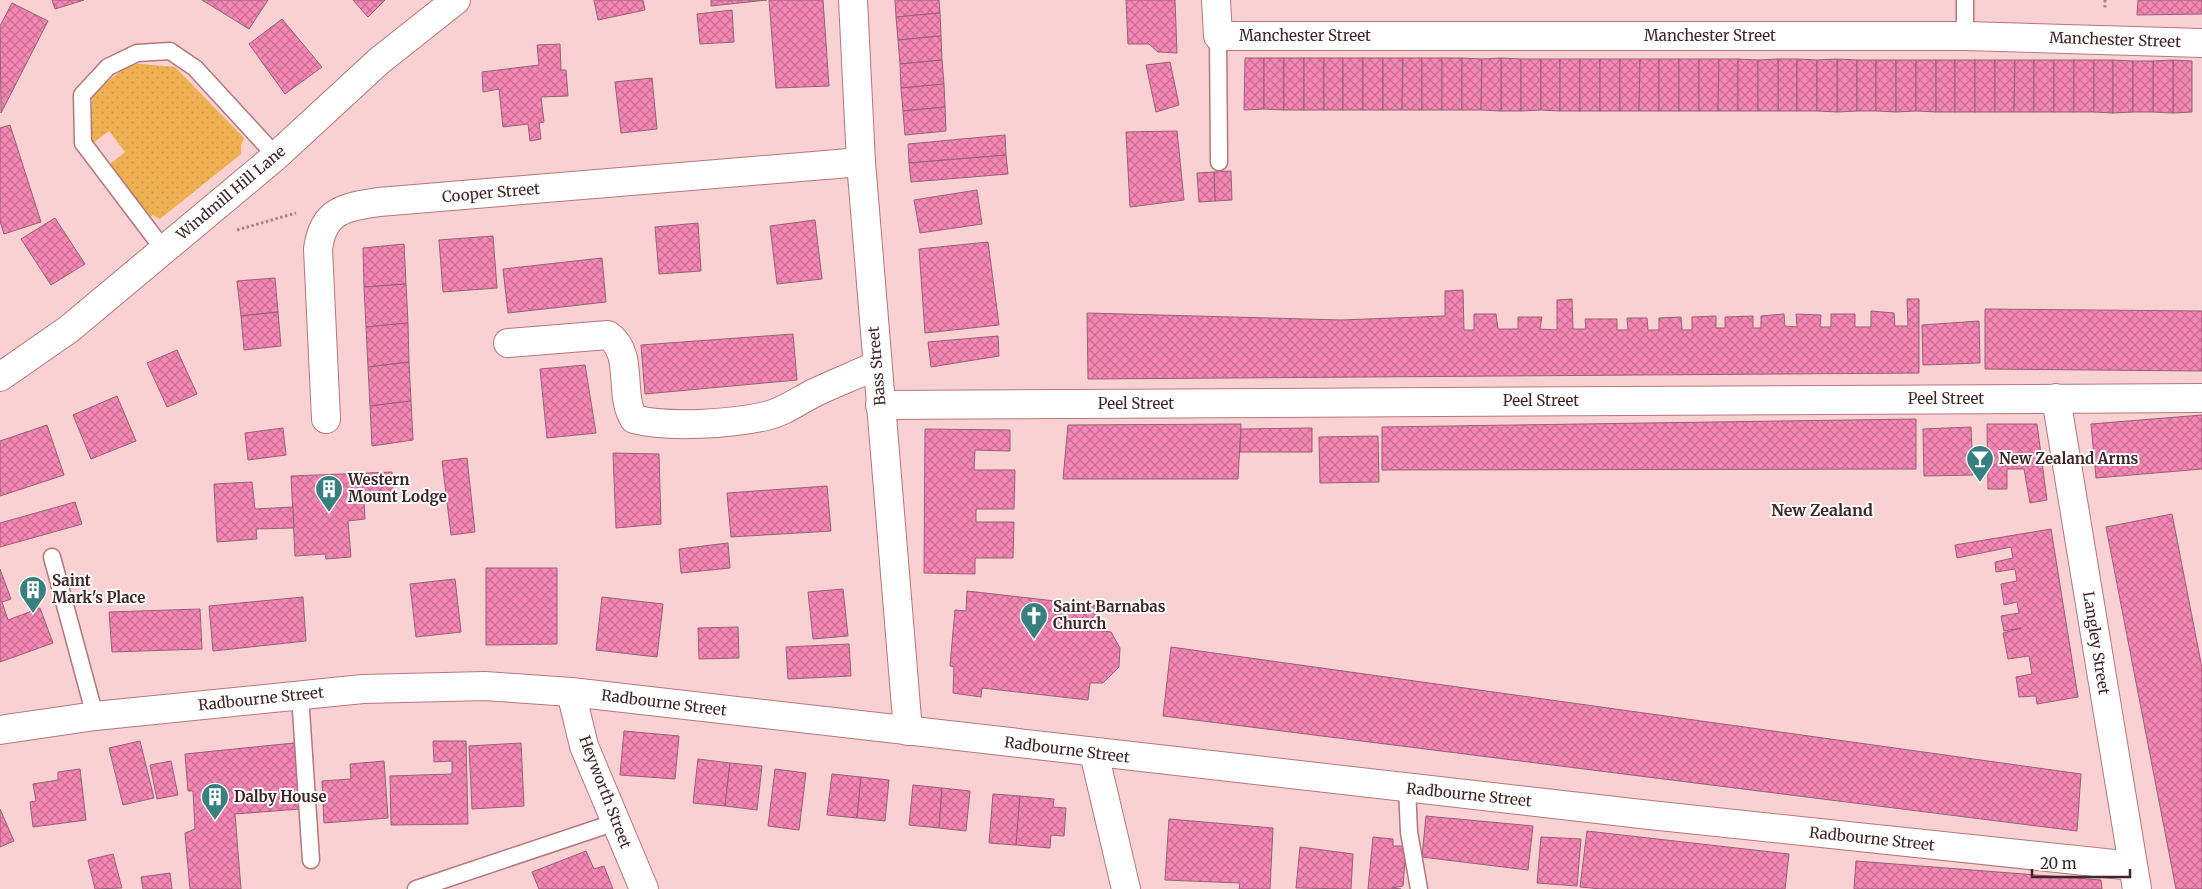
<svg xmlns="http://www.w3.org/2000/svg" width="2202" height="889" viewBox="0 0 2202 889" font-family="Merriweather,serif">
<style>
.grass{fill:url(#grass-dots)}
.building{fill:url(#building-cross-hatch);stroke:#976076}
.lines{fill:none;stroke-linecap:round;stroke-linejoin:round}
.service-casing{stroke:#b4777c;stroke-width:19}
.minor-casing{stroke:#b4777c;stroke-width:30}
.tertiary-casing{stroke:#b4777c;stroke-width:30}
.path{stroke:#a78587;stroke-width:3;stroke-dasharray:2.5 2.5;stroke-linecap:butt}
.service{stroke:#fff;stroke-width:16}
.minor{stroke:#fff;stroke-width:28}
.tertiary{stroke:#fff;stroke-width:28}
.labels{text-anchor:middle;stroke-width:4;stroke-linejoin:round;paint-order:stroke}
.street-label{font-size:15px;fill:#3f2628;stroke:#fdfdfd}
.poi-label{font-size:15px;font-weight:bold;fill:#3f2628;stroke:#fdfdfd;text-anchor:start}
.neighbourhood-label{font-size:16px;font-weight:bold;fill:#3f2628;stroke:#fdfdfd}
</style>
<defs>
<pattern id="grass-dots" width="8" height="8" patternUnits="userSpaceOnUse" patternTransform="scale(1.25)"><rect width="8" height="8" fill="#efb051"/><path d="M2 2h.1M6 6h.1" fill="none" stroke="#ce9747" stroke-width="1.8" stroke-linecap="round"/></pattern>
<pattern id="building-cross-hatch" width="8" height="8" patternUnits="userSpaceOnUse" patternTransform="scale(1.25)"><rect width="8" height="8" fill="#f587b5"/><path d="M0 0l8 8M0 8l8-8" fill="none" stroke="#c86e93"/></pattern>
</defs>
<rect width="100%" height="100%" fill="#fad1d3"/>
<path class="grass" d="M 131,63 L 175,67 L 244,138 L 241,145 L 241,154 L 160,219 L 153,215 L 148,217 L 109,165 L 125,152 L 109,131 L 93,143 L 89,138 L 93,93 Z"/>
<g class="building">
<path d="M 52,0 L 84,0 L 55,9 Z"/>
<path d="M 202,0 L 268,0 L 249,29 Z"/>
<path d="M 353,0 L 385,0 L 368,17 Z"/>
<path d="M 594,0 L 643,0 L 645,10 L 598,20 Z"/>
<path d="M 711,0 L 767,0 L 711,6 Z"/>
<path d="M 769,0 L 823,0 L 829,86 L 776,88 Z"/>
<path d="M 895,0 L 939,0 L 940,13 L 896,17 Z"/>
<path d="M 1126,0 L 1175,0 L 1177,53 L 1158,52 L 1149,44 L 1128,44 Z"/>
<path d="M 2138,0 L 2202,0 L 2202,14 L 2137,15 Z"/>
<path d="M 12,3 L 48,21 L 1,113 L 0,26 Z"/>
<path d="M 732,10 L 734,42 L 700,44 L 697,14 Z"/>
<path d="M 940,13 L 941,36 L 898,40 L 896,17 Z"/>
<path d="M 282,19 L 322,67 L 285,94 L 249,44 Z"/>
<path d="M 941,36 L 942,60 L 900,64 L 898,40 Z"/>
<path d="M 560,44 L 561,70 L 566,70 L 568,96 L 541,97 L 544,122 L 539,123 L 541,139 L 530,141 L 528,124 L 503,127 L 499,89 L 483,92 L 482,72 L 539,65 L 537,45 Z"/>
<path d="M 1245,58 L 1264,58 L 1264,109 L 1244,110 Z"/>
<path d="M 1264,58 L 1284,58 L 1284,110 L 1264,109 Z"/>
<rect x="1284" y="58" width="20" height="52"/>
<rect x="1304" y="58" width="20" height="52"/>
<rect x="1324" y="58" width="19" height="52"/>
<rect x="1343" y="58" width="20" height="52"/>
<rect x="1363" y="58" width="20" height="52"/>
<path d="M 1383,58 L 1403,58 L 1402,110 L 1383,110 Z"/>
<path d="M 1403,58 L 1422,58 L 1422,110 L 1402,110 Z"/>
<rect x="1422" y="58" width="20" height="52"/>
<rect x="1442" y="58" width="20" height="52"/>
<path d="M 1462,58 L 1482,59 L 1481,110 L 1462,110 Z"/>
<path d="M 1501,58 L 1521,59 L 1521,111 L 1501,111 Z"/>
<path d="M 1501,58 L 1501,111 L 1481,110 L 1482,59 Z"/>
<path d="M 1521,59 L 1541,59 L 1541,110 L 1521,111 Z"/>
<path d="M 1541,59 L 1560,59 L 1560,111 L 1541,110 Z"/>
<rect x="1560" y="59" width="20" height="52"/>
<rect x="1580" y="59" width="20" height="52"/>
<rect x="1600" y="59" width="20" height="52"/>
<path d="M 1620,59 L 1640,59 L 1639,111 L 1620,111 Z"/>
<path d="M 1640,59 L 1659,59 L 1659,111 L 1639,111 Z"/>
<rect x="1659" y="59" width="20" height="52"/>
<rect x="1679" y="59" width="20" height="52"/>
<path d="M 1699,59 L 1719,59 L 1718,111 L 1699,111 Z"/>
<path d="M 1719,59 L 1738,59 L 1738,111 L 1718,111 Z"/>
<path d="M 1738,59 L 1758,60 L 1758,111 L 1738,111 Z"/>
<rect x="1778" y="59" width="19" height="52"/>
<path d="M 1778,59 L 1778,111 L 1758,111 L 1758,60 Z"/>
<path d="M 1797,59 L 1817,60 L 1817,111 L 1797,111 Z"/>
<path d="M 1837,59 L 1857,60 L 1857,111 L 1837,112 Z"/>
<path d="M 1837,59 L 1837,112 L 1817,111 L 1817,60 Z"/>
<path d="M 942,60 L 944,84 L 901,88 L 900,64 Z"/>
<rect x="1857" y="60" width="19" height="51"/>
<path d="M 1876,60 L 1896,60 L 1896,112 L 1876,111 Z"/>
<path d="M 1896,60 L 1916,60 L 1916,111 L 1896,112 Z"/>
<path d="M 1916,60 L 1936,60 L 1936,112 L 1916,111 Z"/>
<rect x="1936" y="60" width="19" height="52"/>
<rect x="1955" y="60" width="20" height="52"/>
<rect x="1975" y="60" width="20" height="52"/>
<path d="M 1995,60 L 2015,60 L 2014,112 L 1995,112 Z"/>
<path d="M 2015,60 L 2034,60 L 2034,112 L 2014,112 Z"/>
<rect x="2034" y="60" width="20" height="52"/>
<rect x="2054" y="60" width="20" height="52"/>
<rect x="2074" y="60" width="20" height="52"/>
<path d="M 2094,60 L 2113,60 L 2113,113 L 2094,112 Z"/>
<path d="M 2113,60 L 2133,61 L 2133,112 L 2113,113 Z"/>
<path d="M 2173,60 L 2192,61 L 2192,112 L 2173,113 Z"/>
<path d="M 2173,60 L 2173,113 L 2153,112 L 2153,61 Z"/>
<rect x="2133" y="61" width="20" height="51"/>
<path d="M 1170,62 L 1179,105 L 1156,112 L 1146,65 Z"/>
<path d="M 652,78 L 657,129 L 621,133 L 615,82 Z"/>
<path d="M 944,84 L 945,107 L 903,111 L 901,88 Z"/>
<path d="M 945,107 L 946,131 L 905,135 L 903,111 Z"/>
<path d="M 10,125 L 41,222 L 4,234 L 0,221 L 0,128 Z"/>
<path d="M 1177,131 L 1184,200 L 1130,207 L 1126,132 Z"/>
<path d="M 1005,135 L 1006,155 L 909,163 L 908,144 Z"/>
<path d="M 1006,155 L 1008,174 L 911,182 L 909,163 Z"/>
<path d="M 1231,171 L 1232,200 L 1215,201 L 1214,172 Z"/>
<path d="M 1214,172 L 1215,201 L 1199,202 L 1197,173 Z"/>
<path d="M 977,190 L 982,224 L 920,233 L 914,200 Z"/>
<path d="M 55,218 L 85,264 L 51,285 L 21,239 Z"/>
<path d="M 815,220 L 822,279 L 777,284 L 770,226 Z"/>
<path d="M 698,223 L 701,271 L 659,274 L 655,227 Z"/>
<path d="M 493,236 L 497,288 L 443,292 L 439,240 Z"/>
<path d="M 988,242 L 999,325 L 925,333 L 919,249 Z"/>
<path d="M 404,244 L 406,284 L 364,287 L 363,248 Z"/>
<path d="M 602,258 L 606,302 L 508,313 L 503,269 Z"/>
<path d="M 275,278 L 278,312 L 241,316 L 237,281 Z"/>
<path d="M 406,284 L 408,323 L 366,327 L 364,287 Z"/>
<path d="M 1463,290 L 1464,330 L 1474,330 L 1474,314 L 1496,314 L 1498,329 L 1518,329 L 1518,317 L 1542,317 L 1540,329 L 1557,330 L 1557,300 L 1572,299 L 1573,329 L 1586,329 L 1585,319 L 1617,319 L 1617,330 L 1628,330 L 1627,318 L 1647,318 L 1648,330 L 1659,330 L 1659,318 L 1681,317 L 1682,330 L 1692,330 L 1692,317 L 1716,316 L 1716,328 L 1725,328 L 1725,317 L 1753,316 L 1753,328 L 1761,328 L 1761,316 L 1784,314 L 1785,326 L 1797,327 L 1796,314 L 1821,315 L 1820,327 L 1831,327 L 1831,314 L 1855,314 L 1855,327 L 1871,327 L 1871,311 L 1894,313 L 1895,326 L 1908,326 L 1907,299 L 1919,299 L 1919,373 L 1088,379 L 1087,313 L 1341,320 L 1445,316 L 1445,291 Z"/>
<path d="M 1985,309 L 2202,311 L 2202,371 L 1985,369 Z"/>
<path d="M 278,312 L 281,346 L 244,350 L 241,316 Z"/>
<path d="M 1979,321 L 1980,363 L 1923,365 L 1922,325 Z"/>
<path d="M 408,323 L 409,362 L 368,367 L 366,327 Z"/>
<path d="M 793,334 L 797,380 L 645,394 L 641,345 Z"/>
<path d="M 998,336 L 999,356 L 931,367 L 928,342 Z"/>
<path d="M 177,350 L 197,394 L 167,407 L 147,363 Z"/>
<path d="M 409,362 L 411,401 L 370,406 L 368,367 Z"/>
<path d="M 585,365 L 596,433 L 547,438 L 540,369 Z"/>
<path d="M 117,396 L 136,441 L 91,459 L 73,415 Z"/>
<path d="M 411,401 L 413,440 L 372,446 L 370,406 Z"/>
<path d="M 2202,415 L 2202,469 L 2096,478 L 2091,424 Z"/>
<path d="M 1916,419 L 1916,469 L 1382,470 L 1382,427 Z"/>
<path d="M 1241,424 L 1238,479 L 1063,479 L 1068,425 Z"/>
<path d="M 1987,424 L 2037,424 L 2047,500 L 2030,503 L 2024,469 L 2007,469 L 2007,489 L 1988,489 Z"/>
<path d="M 47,425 L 64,475 L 0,496 L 0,441 Z"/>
<path d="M 1971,427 L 1973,475 L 1924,476 L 1923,429 Z"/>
<path d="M 283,428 L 286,455 L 248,460 L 245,433 Z"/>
<path d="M 1312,428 L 1312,452 L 1240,452 L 1241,429 Z"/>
<path d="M 925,429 L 1010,430 L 1010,451 L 975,450 L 974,470 L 1015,470 L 1014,509 L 976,509 L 976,522 L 1014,522 L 1013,558 L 975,558 L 975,574 L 924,573 Z"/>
<path d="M 1378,436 L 1379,482 L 1320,483 L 1319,437 Z"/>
<path d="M 613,453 L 659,454 L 661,524 L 616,528 Z"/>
<path d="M 467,458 L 475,532 L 451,535 L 442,461 Z"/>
<path d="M 392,472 L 393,498 L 364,501 L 365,519 L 348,521 L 351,557 L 326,559 L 325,554 L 295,556 L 291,476 Z"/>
<path d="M 252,482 L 255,509 L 293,507 L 294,528 L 256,529 L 257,539 L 217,542 L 214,484 Z"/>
<path d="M 827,486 L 831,531 L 731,537 L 727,493 Z"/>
<path d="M 75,502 L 82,524 L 0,547 L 0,523 Z"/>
<path d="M 2172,514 L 2202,668 L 2202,889 L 2176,889 L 2106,527 Z"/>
<path d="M 2051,529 L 2078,697 L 2037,704 L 2036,696 L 2019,697 L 2016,677 L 2032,674 L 2029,656 L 2008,659 L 2003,633 L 2021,628 L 2004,631 L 2001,616 L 2019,613 L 2017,602 L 2004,605 L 2001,584 L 2017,581 L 2015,569 L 1996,572 L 1995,562 L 2013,558 L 2011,547 L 1957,558 L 1955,545 Z"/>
<path d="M 728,543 L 730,568 L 681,573 L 679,549 Z"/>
<path d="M 486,568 L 557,568 L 557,644 L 486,645 Z"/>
<path d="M 0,569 L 11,599 L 2,602 L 8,620 L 40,608 L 53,643 L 0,662 Z"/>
<path d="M 455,579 L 461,632 L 416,637 L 410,584 Z"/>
<path d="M 843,589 L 848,636 L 813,639 L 808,592 Z"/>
<path d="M 967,591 L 1099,606 L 1096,630 L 1111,632 L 1120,648 L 1119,667 L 1103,683 L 1090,683 L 1088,700 L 982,688 L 981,697 L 953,693 L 954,667 L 950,666 L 955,610 L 966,611 Z"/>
<path d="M 303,597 L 306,641 L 213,651 L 209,606 Z"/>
<path d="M 602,597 L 663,604 L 657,657 L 596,650 Z"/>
<path d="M 200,609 L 202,649 L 112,652 L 109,612 Z"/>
<path d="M 738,627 L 739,658 L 699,659 L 698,628 Z"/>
<path d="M 849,644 L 851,676 L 788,679 L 786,647 Z"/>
<path d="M 1171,647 L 2081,774 L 2077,831 L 1163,716 Z"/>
<path d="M 624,731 L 679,736 L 675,779 L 620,775 Z"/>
<path d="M 140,741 L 154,798 L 123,805 L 109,748 Z"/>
<path d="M 433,741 L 466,741 L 468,824 L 391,825 L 390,776 L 452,774 L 452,761 L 434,762 Z"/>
<path d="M 294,743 L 300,809 L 235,814 L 241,889 L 190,889 L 185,833 L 195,829 L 193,791 L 188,791 L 185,754 Z"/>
<path d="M 521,743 L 524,806 L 472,809 L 469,746 Z"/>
<path d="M 698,759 L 730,763 L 725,806 L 693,803 Z"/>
<path d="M 171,761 L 178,795 L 157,799 L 150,765 Z"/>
<path d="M 384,761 L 388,818 L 324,823 L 322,781 L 351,779 L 350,764 Z"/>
<path d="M 730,763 L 762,766 L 757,810 L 725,806 Z"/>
<path d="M 80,769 L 86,820 L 33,827 L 30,802 L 36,801 L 33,784 L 58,780 L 58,772 Z"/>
<path d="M 775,769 L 806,773 L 799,830 L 768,826 Z"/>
<path d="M 832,774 L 861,777 L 857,818 L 827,815 Z"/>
<path d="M 861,777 L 889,780 L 885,821 L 857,818 Z"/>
<path d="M 913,785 L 942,788 L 939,828 L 909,825 Z"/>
<path d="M 942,788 L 970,791 L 966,831 L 939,828 Z"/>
<path d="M 993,794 L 1020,796 L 1016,845 L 989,843 Z"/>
<path d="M 1020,796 L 1054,799 L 1053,807 L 1066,808 L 1064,836 L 1051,835 L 1050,848 L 1016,845 Z"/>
<path d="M 0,809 L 14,841 L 0,847 Z"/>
<path d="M 1426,816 L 1533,826 L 1528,870 L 1422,857 Z"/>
<path d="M 1169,819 L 1273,828 L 1270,889 L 1239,889 L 1240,883 L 1165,880 Z"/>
<path d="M 1587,831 L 1789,854 L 1785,889 L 1601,889 L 1580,887 Z"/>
<path d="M 1373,837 L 1393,839 L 1393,846 L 1406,846 L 1403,886 L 1392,888 L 1401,889 L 1368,889 Z"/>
<path d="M 1541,837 L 1581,839 L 1577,886 L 1537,883 Z"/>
<path d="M 1300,847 L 1353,854 L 1351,889 L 1296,888 Z"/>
<path d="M 586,851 L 594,869 L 604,866 L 613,889 L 539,889 L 532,872 Z"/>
<path d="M 113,854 L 122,888 L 95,889 L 88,860 Z"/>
<path d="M 1856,861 L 2101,880 L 2102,889 L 1854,889 Z"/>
<path d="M 170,873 L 172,889 L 143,889 L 141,877 Z"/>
</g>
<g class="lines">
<defs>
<g id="service">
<path d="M 1965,0 L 1965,36"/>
<path d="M 1218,36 L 1219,162"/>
<path d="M 164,250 L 83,143 L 82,95 L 108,67 L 137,53 L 170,51 L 195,68 L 276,156"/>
<path d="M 52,557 L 95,716"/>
<path d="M 300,695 L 311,860"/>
<path d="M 1407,788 L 1409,832 L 1419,889"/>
<path d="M 416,889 L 616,822"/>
</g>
<g id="minor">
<path d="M 853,0 L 861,162 L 908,731"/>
<path d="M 1216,0 L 1218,36 L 1965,36 L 2202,43"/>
<path d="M 508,343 L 608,335 C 635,354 618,393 634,419 C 667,428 732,424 766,416 C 784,412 798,401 814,393 C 835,383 856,375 877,365"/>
<path d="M 2056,398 L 2137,889"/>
<path d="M 880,405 L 2202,398"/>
<path d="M 326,419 L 318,249 C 323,210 345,207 379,202 L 861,162"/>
<path d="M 571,692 L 584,746 L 644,889"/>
<path d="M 0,730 L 95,716 L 363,689 L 485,686 L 571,692 L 1650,815 L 2133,866"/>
<path d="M 1094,753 L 1126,889"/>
</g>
<path id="tertiary" d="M 0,377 L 69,329 L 276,156 L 379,61 L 456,0"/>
</defs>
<use href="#service" class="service-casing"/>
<use href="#minor" class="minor-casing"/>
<use href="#tertiary" class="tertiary-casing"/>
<g class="path">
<path d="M 2105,0 L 2105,9"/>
<path d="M 237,230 L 296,213"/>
</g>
<use href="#service" class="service"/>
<use href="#minor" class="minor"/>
<use href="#tertiary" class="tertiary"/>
</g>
<defs>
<symbol id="bar-pin" viewBox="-11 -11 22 30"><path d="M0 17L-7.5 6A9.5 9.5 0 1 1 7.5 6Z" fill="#37807f" stroke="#fdfdfd"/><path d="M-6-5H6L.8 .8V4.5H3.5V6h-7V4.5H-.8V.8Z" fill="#fff"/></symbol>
<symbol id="building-pin" viewBox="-11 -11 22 30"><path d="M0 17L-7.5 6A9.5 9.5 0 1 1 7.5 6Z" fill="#37807f" stroke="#fdfdfd"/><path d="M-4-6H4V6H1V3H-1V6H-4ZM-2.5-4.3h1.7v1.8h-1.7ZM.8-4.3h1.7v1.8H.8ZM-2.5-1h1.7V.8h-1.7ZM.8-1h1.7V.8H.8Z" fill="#fff"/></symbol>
<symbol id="church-pin" viewBox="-11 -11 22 30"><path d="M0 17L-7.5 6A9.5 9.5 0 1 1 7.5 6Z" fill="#37807f" stroke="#fdfdfd"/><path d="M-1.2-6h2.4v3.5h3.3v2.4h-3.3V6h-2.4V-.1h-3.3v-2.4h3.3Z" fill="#fff"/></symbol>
</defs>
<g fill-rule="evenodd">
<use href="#bar-pin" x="1964" y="443" width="32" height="43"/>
<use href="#building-pin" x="313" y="473" width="32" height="43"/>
<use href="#building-pin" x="17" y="574" width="32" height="43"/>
<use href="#church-pin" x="1018" y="600" width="32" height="43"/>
<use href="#building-pin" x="199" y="781" width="32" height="43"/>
</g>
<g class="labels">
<g class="street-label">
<text x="1305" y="41">Manchester Street</text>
<text x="1710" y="41">Manchester Street</text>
<text transform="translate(2115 40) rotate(2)" y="5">Manchester Street</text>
<text transform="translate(231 193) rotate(-40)" y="5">Windmill Hill Lane</text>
<text transform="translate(491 193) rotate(-5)" y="5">Cooper Street</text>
<text transform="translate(877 366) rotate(-95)" y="5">Bass Street</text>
<text x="1946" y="404">Peel Street</text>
<text x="1541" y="406">Peel Street</text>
<text x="1136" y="409">Peel Street</text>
<text transform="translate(2096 643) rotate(81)" y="5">Langley Street</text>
<text transform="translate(261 699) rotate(-6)" y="5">Radbourne Street</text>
<text transform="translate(664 703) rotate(7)" y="5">Radbourne Street</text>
<text transform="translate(1067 750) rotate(7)" y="5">Radbourne Street</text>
<text transform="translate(605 792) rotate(69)" y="5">Heyworth Street</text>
<text transform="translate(1469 795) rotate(6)" y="5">Radbourne Street</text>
<text transform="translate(1872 839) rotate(6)" y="5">Radbourne Street</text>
</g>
<g class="poi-label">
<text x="1999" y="464">New Zealand Arms</text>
<text x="348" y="485">Western<tspan x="348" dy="17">Mount Lodge</tspan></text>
<text x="52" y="586">Saint<tspan x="52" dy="17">Mark's Place</tspan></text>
<text x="1053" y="612">Saint Barnabas<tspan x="1053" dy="17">Church</tspan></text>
<text x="234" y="802">Dalby House</text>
</g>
<g class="neighbourhood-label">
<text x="1822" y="516">New Zealand</text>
</g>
</g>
<path d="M2032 869v8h98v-8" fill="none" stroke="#3f2628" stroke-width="2.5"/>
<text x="2040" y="869" font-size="15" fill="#3f2628" stroke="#fdfdfd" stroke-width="4" paint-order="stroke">20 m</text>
</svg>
